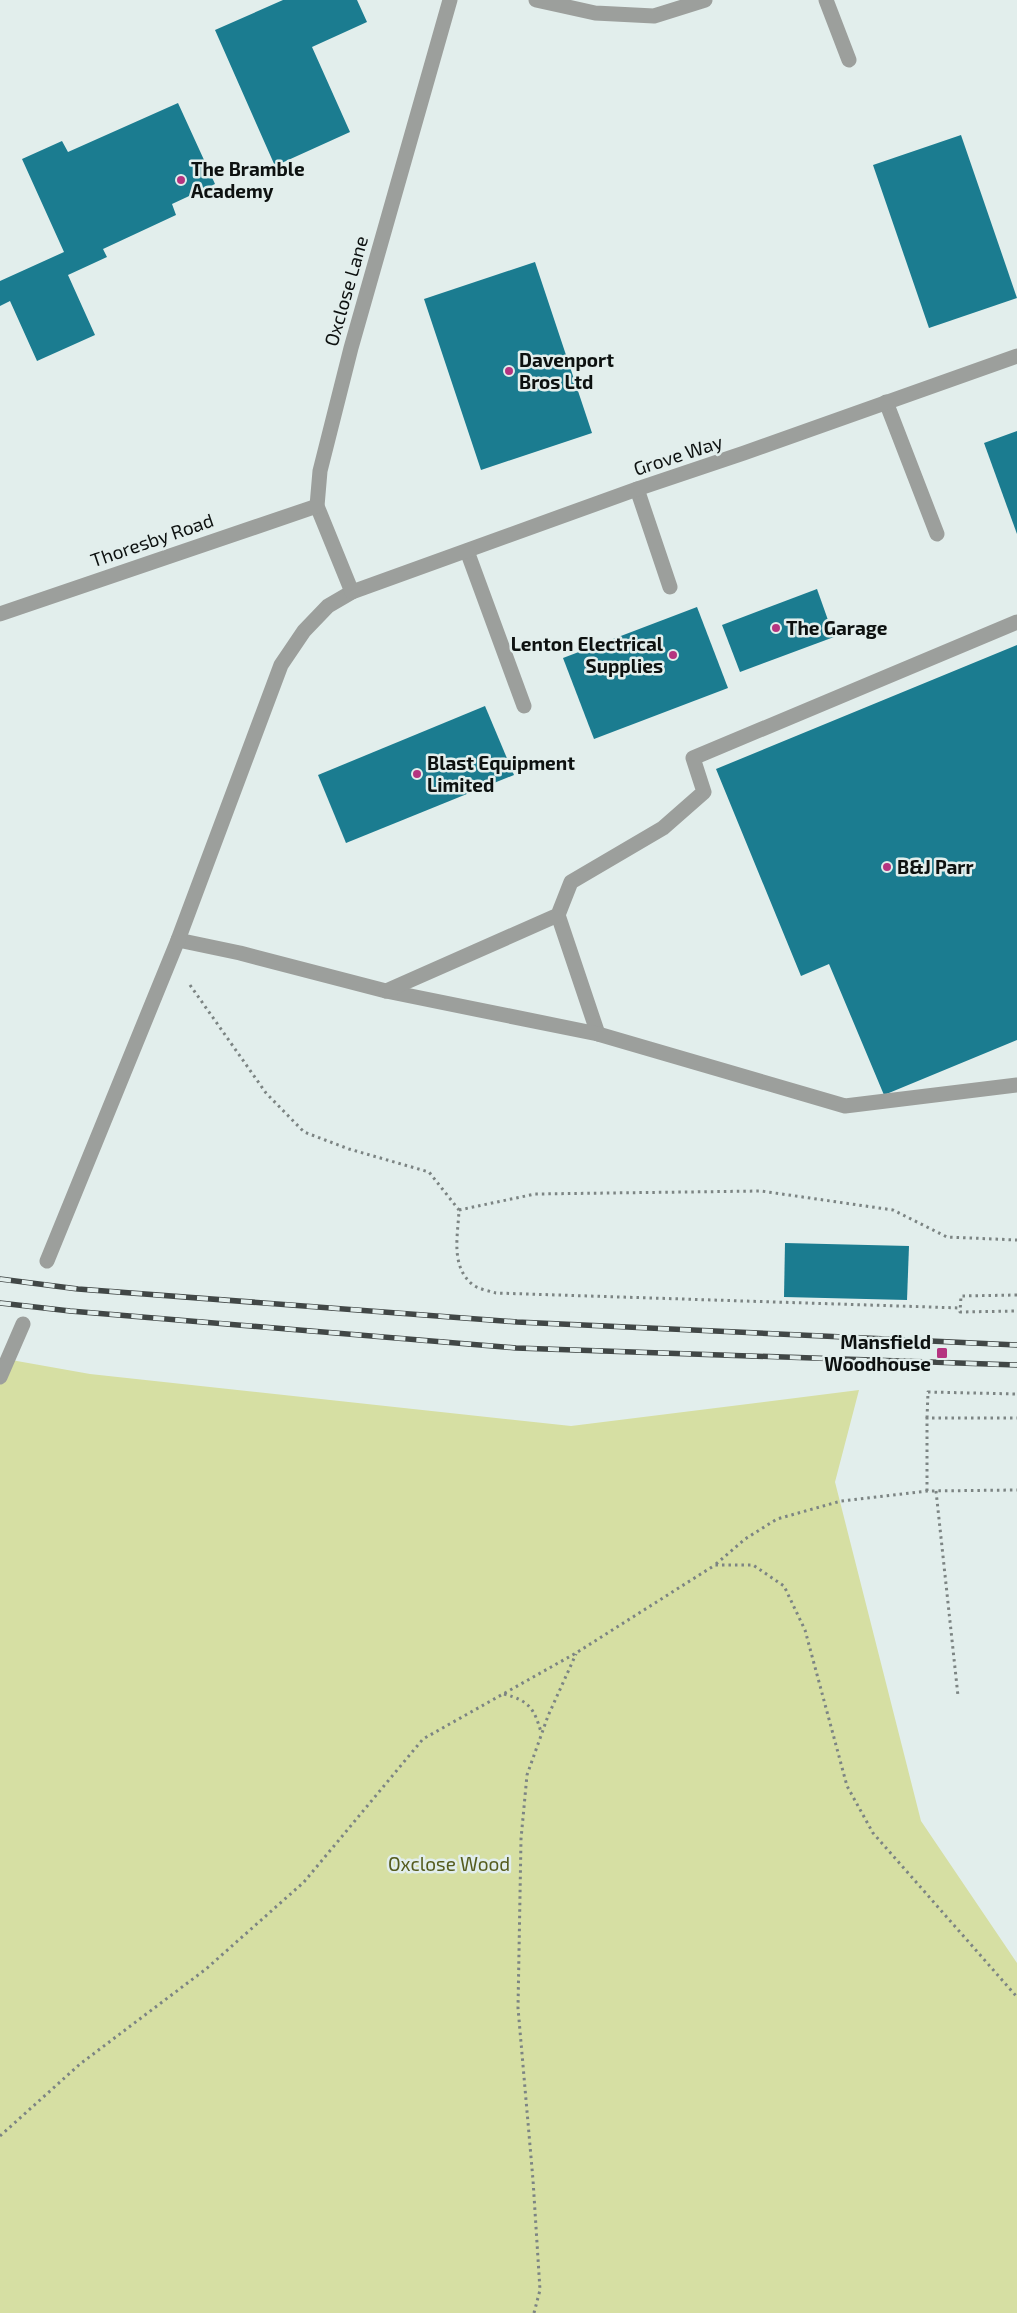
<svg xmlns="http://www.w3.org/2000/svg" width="1017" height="2313" viewBox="0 0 1017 2313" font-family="'Exo 2',sans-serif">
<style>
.green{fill:#d6dfa3}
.building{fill:#1b7c90}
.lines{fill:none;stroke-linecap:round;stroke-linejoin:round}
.path{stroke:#7c8483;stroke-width:3;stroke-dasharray:2.5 4;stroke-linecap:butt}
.service{stroke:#9c9f9c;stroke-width:15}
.minor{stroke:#9c9f9c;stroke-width:15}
.rail-casing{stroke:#414746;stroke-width:5.5}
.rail{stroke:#e2eeec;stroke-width:4;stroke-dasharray:11;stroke-linecap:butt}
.poi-dot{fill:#b53480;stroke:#e2eeec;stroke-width:2}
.labels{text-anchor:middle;stroke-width:5;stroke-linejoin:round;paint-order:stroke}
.poi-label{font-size:19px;font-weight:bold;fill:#0d1110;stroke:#e2eeec;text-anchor:start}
.street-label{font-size:19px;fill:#0d1110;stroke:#e2eeec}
.park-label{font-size:19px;fill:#555c1e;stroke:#e2eeec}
</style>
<rect width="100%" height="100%" fill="#e2eeec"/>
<path class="green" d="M 0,1358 L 90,1374 L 571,1426 L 859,1390 L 835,1482 L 921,1821 L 1017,1963 L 1017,2313 L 0,2313 Z"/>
<g class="building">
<path d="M 283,0 L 357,0 L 367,22 L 312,47 L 350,132 L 275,166 L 215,30 Z"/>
<path d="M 178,103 L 215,184 L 172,204 L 176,215 L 103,249 L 107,257 L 68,275 L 95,335 L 37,361 L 10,301 L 0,306 L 0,281 L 64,252 L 22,159 L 62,141 L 68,152 Z"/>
<path d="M 961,135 L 1017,298 L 929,328 L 873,165 Z"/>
<path d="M 535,262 L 592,433 L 481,470 L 424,299 Z"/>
<path d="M 1017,431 L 1017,534 L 984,443 Z"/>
<path d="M 817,589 L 834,637 L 740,672 L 722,625 Z"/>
<path d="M 697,607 L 728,688 L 594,739 L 563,658 Z"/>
<path d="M 1017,645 L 1017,1040 L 884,1095 L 829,964 L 801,976 L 716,769 Z"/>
<path d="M 485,706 L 514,775 L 346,843 L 318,775 Z"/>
<path d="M 785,1243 L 909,1246 L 907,1300 L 784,1297 Z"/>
</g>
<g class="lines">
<g class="path">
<path d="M 190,985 L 266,1093 L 304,1132 L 349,1149 L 429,1172 L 459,1210 C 458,1236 450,1266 473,1285 C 479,1289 489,1291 496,1293 L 961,1308"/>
<path d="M 459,1210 L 535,1194 L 761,1191 L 893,1210 L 947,1237 L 1017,1240"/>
<path d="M 1017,1295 L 961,1296 L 960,1312 L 1017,1311"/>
<path d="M 927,1418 L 928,1392 L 1017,1394"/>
<path d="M 927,1491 L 927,1418 L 1017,1418"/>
<path d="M 936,1491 L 958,1696"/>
<path d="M 716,1564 L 745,1539 L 777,1519 L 841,1501 L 927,1491 L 1017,1490"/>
<path d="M 504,1694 C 529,1701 534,1708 541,1732"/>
<path d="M 0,2136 L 80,2064 L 206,1969 L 304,1882 L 423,1739 L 576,1653 L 715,1565 L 753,1565 L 784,1586 L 805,1630 L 847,1786 L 873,1833 L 1017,1997"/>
<path d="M 534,2313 L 540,2290 L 533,2180 L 518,2008 L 521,1839 L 527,1775 L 548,1716 L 576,1654"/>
</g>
<g class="service">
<path d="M 886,402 L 937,534"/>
<path d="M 637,489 L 670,587"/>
<path d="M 467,551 L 524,706"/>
<path d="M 558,915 L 598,1034"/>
<path d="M 178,940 L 240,953 L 386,991 L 598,1034 L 845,1106 L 1017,1085"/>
<path d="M 386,991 L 558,915 L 571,882 L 663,828 L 704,792 L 693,758 L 1017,622"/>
<path d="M 47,1261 L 178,940 L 281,665 L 304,631 L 328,606 L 352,592"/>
<path d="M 0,1377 L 23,1324"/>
</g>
<g class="minor">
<path d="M 450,0 L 351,348 L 320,471 L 317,506 L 352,592 L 637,489 L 744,453 L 1017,356"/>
<path d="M 536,0 L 595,13 L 654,16 L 705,0"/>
<path d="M 826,0 L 849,60"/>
<path d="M 0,614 L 317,506"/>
</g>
<defs>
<g id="rail">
<path d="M 0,1279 L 78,1289 L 517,1322 L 1017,1345"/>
<path d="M 0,1303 L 70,1311 L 516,1348 L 1017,1365"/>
</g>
</defs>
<use href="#rail" class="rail-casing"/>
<use href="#rail" class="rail"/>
</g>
<g class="poi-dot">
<circle cx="181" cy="180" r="5"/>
<circle cx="509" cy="371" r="5"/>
<circle cx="776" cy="628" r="5"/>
<circle cx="673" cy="655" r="5"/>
<circle cx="417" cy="774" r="5"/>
<circle cx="887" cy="867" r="5"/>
<rect x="936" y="1347" width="12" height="12" rx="2.5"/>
</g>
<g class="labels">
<g class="poi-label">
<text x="191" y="176">The Bramble<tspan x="191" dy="22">Academy</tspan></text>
<text x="519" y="367">Davenport<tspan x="519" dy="22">Bros Ltd</tspan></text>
<text x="786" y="635">The Garage</text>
<text x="663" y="651" text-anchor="end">Lenton Electrical<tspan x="663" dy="22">Supplies</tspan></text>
<text x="427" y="770">Blast Equipment<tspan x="427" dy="22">Limited</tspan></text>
<text x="897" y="874">B&amp;J Parr</text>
<text x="931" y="1349" text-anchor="end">Mansfield<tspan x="931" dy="22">Woodhouse</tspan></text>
</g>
<g class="street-label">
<text transform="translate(346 291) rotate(-74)" y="7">Oxclose Lane</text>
<text transform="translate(678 455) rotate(-18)" y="7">Grove Way</text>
<text transform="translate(152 540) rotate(-19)" y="7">Thoresby Road</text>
</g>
<g class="park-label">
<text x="449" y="1871">Oxclose Wood</text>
</g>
</g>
</svg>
